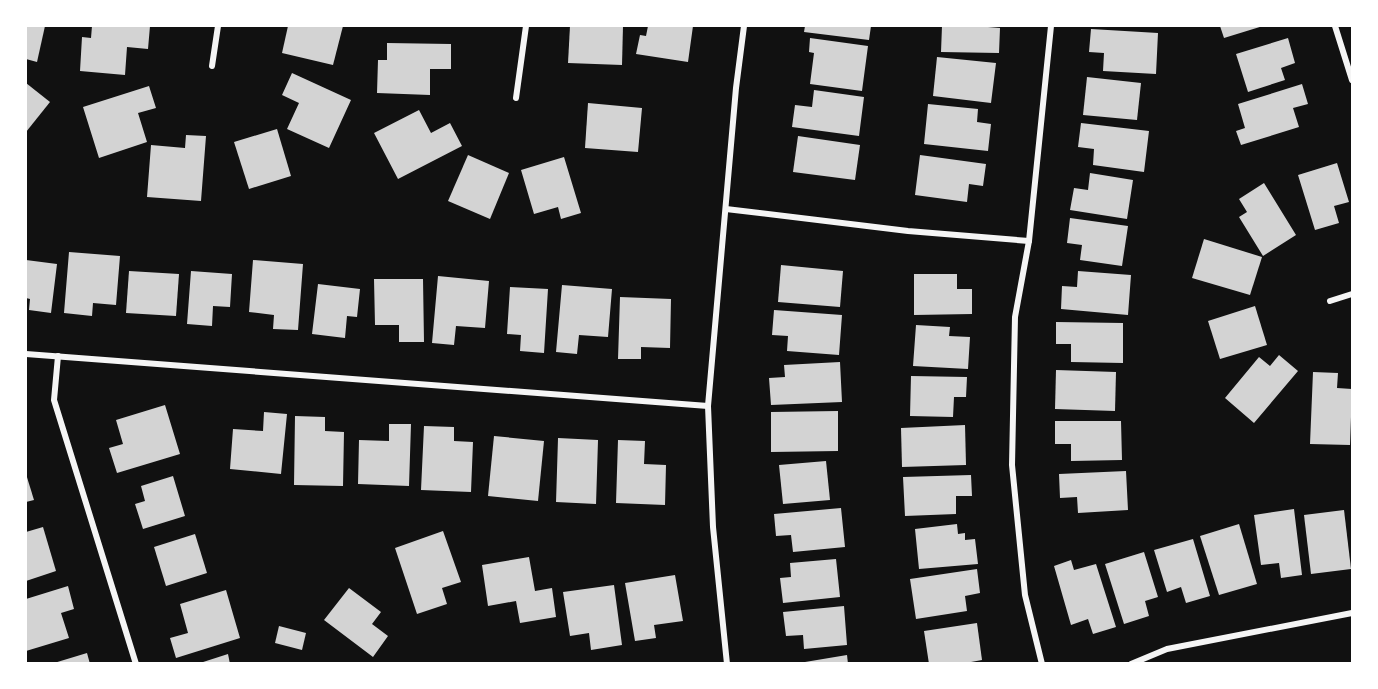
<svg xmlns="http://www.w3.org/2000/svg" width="1378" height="689" viewBox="0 0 1378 689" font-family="'DejaVu Sans',sans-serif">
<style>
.building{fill:#d3d3d3}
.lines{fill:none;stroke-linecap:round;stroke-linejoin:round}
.minor{stroke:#f5f5f5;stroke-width:6}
</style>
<rect width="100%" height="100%" fill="#111"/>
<g class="building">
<path d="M 26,26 L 45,26 L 37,62 L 26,59 Z"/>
<path d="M 92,26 L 150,26 L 148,49 L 127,47 L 125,75 L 80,71 L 82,37 L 91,38 Z"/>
<path d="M 288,26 L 343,26 L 333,65 L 282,53 Z"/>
<path d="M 570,26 L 623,26 L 622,65 L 568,63 Z"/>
<path d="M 648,26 L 693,26 L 688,62 L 636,54 L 640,35 L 646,36 Z"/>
<path d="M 805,26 L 871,26 L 869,40 L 804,32 Z"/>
<path d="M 942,26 L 988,26 L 988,27 L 1000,28 L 999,53 L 941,52 Z"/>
<path d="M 1220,26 L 1263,26 L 1224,38 Z"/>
<path d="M 1091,29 L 1158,33 L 1156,74 L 1103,71 L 1104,53 L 1089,52 Z"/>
<path d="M 810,38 L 868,46 L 862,91 L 810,84 L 814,53 L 809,52 Z"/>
<path d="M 1288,38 L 1295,63 L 1281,68 L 1285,80 L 1248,92 L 1236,54 Z"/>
<path d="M 387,43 L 451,44 L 451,69 L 430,69 L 430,95 L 377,93 L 378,60 L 387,60 Z"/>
<path d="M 937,57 L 996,63 L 991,103 L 933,96 Z"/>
<path d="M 292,73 L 351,100 L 329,148 L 287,129 L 299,103 L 282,95 Z"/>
<path d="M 1087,77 L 1141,83 L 1137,120 L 1083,115 Z"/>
<path d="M 26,83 L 50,102 L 26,132 Z"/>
<path d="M 1302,84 L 1308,104 L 1293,108 L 1299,127 L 1241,145 L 1236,131 L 1245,128 L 1238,104 Z"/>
<path d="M 149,86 L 156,108 L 138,113 L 147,142 L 99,158 L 83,107 Z"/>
<path d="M 814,90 L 864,97 L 859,136 L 792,127 L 795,105 L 812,107 Z"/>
<path d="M 588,103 L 642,108 L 638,152 L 585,148 Z"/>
<path d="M 928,104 L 978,109 L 977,122 L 991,124 L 988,151 L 924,144 Z"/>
<path d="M 419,110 L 431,133 L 450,123 L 462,146 L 398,179 L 374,133 Z"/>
<path d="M 1081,123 L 1149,131 L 1144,172 L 1093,165 L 1094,149 L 1078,147 Z"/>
<path d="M 277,129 L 291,176 L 249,189 L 234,142 Z"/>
<path d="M 186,135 L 206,136 L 201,201 L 147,197 L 151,145 L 185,148 Z"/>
<path d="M 798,136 L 860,145 L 855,180 L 793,172 Z"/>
<path d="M 468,155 L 509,173 L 490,219 L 448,201 Z"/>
<path d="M 920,155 L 986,164 L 983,186 L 969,184 L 967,202 L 915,195 Z"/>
<path d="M 564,157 L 581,213 L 561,219 L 558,207 L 534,214 L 521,170 Z"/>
<path d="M 1337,163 L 1349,202 L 1334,206 L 1339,223 L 1315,230 L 1298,175 Z"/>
<path d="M 1090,173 L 1133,180 L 1127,219 L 1070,210 L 1074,188 L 1088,190 Z"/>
<path d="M 1264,183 L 1296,235 L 1263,256 L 1239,217 L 1247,212 L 1239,199 Z"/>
<path d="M 1070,218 L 1128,226 L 1122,266 L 1080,260 L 1082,245 L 1067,243 Z"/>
<path d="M 1204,239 L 1262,257 L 1250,295 L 1192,278 Z"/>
<path d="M 69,252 L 120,256 L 116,305 L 93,303 L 92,316 L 64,313 Z"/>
<path d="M 26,260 L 57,264 L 51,313 L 29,310 L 30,299 L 26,298 Z"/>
<path d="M 253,260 L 303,264 L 298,330 L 273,329 L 274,315 L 249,312 Z"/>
<path d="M 781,265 L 843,271 L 840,307 L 778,302 Z"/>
<path d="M 129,271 L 179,274 L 176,316 L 126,313 Z"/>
<path d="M 191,271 L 232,274 L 230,307 L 213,306 L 212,326 L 187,324 Z"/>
<path d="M 1078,271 L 1131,275 L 1128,315 L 1061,309 L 1062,286 L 1077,287 Z"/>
<path d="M 914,274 L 957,274 L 957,289 L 972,289 L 972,314 L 914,315 Z"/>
<path d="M 438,276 L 489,281 L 485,328 L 456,326 L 454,345 L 432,343 Z"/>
<path d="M 374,279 L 423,279 L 424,342 L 399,342 L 399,325 L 375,325 Z"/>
<path d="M 318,284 L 360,289 L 357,317 L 347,316 L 345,338 L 312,334 Z"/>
<path d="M 562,285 L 612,289 L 608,337 L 579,335 L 577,354 L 556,352 Z"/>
<path d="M 510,287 L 548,289 L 544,353 L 520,351 L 521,335 L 507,334 Z"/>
<path d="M 620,297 L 671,299 L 670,348 L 641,347 L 641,359 L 618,359 Z"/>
<path d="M 1255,306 L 1267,345 L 1220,359 L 1208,321 Z"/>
<path d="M 774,310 L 842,315 L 839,355 L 787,351 L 788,336 L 772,335 Z"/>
<path d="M 1056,322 L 1123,323 L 1123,363 L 1071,362 L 1071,344 L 1056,344 Z"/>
<path d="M 916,325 L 950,327 L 949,336 L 970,337 L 968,369 L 913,366 Z"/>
<path d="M 1279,355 L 1298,371 L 1254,423 L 1225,398 L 1259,357 L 1270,366 Z"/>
<path d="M 840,362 L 842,402 L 771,405 L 769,378 L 785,377 L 784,365 Z"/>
<path d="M 1056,370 L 1116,372 L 1115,411 L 1055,409 Z"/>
<path d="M 1313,372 L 1338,373 L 1337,388 L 1352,389 L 1350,445 L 1310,444 Z"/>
<path d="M 911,376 L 967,377 L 966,397 L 954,397 L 953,417 L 910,416 Z"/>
<path d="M 165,405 L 180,454 L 117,473 L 109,448 L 123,444 L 116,420 Z"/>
<path d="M 838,411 L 838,451 L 771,452 L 771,412 Z"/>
<path d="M 264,412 L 287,414 L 281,474 L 230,469 L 233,429 L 263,431 Z"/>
<path d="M 295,416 L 325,417 L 325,431 L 344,432 L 343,486 L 294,485 Z"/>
<path d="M 1055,421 L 1121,421 L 1122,460 L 1071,461 L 1071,444 L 1055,444 Z"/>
<path d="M 389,424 L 411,424 L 409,486 L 358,484 L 359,440 L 389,441 Z"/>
<path d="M 965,425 L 966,465 L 902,467 L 901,428 Z"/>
<path d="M 424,426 L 454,427 L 454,441 L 473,442 L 471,492 L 421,490 Z"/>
<path d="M 494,436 L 544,441 L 538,501 L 488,496 Z"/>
<path d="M 558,438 L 598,440 L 596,504 L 556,502 Z"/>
<path d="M 618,440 L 645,441 L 644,464 L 666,465 L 665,505 L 616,503 Z"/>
<path d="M 826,461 L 830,500 L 783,504 L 779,465 Z"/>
<path d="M 1126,471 L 1128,510 L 1078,513 L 1077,497 L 1060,498 L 1059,474 Z"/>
<path d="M 26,474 L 34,500 L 26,502 Z"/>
<path d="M 971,475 L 972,496 L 956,496 L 956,514 L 905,516 L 903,477 Z"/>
<path d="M 173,476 L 185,516 L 143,529 L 135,504 L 145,501 L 141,486 Z"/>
<path d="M 841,508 L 845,547 L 793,552 L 791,535 L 776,536 L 774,514 Z"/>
<path d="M 1294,509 L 1302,575 L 1281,578 L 1279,563 L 1261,565 L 1254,515 Z"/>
<path d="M 1344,510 L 1351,569 L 1311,574 L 1304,515 Z"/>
<path d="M 957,524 L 958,534 L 965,533 L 965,540 L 975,539 L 978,564 L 919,569 L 915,529 Z"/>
<path d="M 1239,524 L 1257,584 L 1219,595 L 1200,536 Z"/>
<path d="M 43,527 L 56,571 L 26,581 L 26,532 Z"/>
<path d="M 443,531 L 461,582 L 442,588 L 447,604 L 417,614 L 395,548 Z"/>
<path d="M 195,534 L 207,573 L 166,586 L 154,547 Z"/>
<path d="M 1193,539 L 1210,596 L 1186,603 L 1181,587 L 1167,592 L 1154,550 Z"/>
<path d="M 1144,552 L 1158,597 L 1145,601 L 1149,616 L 1124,624 L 1105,564 Z"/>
<path d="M 529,557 L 535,591 L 552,588 L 556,617 L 520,623 L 516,601 L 488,606 L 482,565 Z"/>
<path d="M 836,559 L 840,597 L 783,603 L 780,578 L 791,577 L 790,563 Z"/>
<path d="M 1071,560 L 1074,570 L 1096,564 L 1116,627 L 1093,634 L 1088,619 L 1071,625 L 1054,566 Z"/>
<path d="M 977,569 L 980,593 L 965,596 L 967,611 L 916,619 L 910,579 Z"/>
<path d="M 675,575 L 683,621 L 654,625 L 656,638 L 635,641 L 625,583 Z"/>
<path d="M 614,585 L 622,645 L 591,650 L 589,633 L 570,636 L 563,592 Z"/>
<path d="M 68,586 L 74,609 L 61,613 L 69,638 L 26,651 L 26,599 Z"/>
<path d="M 349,588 L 381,612 L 372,624 L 388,636 L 373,657 L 324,620 Z"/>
<path d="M 226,590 L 240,638 L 176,658 L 170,638 L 188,633 L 180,604 Z"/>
<path d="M 844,606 L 847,645 L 804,649 L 803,635 L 786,636 L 783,612 Z"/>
<path d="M 977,623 L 982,660 L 960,664 L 929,664 L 924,631 Z"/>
<path d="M 279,626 L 306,633 L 302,650 L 275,643 Z"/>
<path d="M 87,653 L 90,664 L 54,664 L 54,663 Z"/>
<path d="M 228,654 L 230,664 L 200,664 L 200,663 Z"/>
<path d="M 847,655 L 848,664 L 805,664 L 805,662 Z"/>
</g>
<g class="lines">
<g class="minor">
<path d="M 1335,26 L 1352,80"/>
<path d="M 212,66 L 218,26"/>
<path d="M 516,98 L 526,26"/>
<path d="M 726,209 L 908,231 L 1029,241"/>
<path d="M 1330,301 L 1352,294"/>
<path d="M 26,354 L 708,406"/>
<path d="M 58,356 L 54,400 L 136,664"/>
<path d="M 727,664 L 713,527 L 708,406 L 736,88 L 744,26"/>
<path d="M 1042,664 L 1025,595 L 1012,465 L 1015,317 L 1029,241 L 1051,26"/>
<path d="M 1131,664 L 1167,649 L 1352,613"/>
</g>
</g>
<rect width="1378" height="689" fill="none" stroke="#ffffff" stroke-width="54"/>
</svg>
